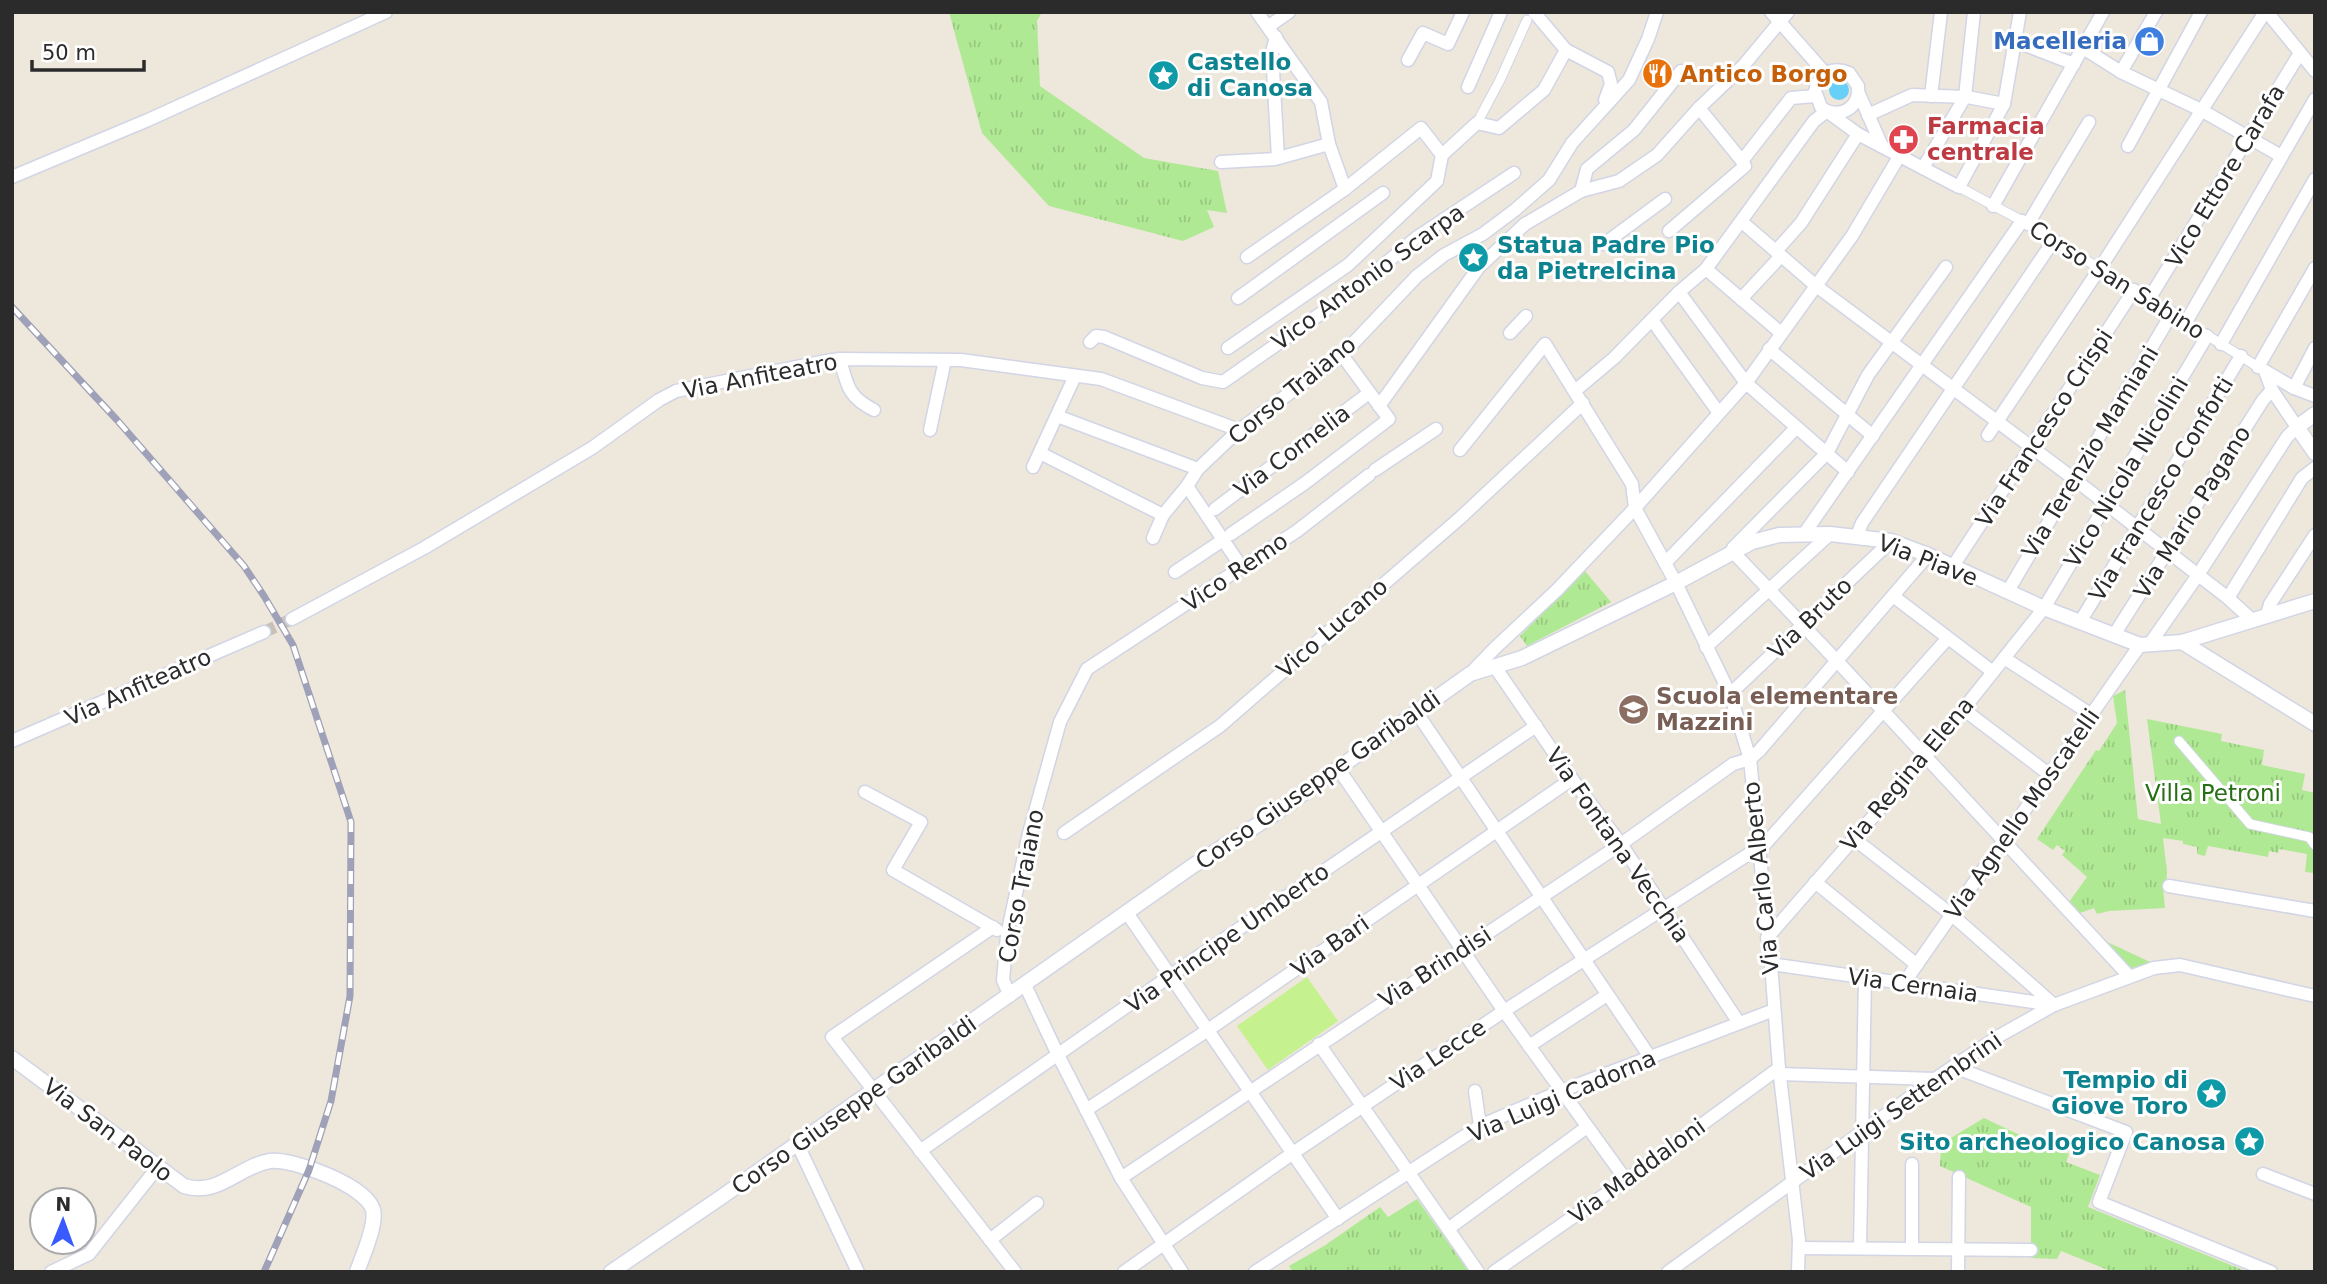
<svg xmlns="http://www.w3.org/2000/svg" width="2327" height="1284" viewBox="0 0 2327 1284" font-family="'DejaVu Sans',sans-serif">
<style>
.grass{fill:url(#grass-tufts)}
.pitch{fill:#c6f18f}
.water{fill:#67cff8}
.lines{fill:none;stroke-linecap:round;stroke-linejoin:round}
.minor-tunnel{stroke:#c7c1b9;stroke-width:12;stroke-dasharray:12 6;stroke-linecap:butt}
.pedestrian-casing{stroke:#d1d5e5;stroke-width:11}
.minor-casing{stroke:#d1d5e5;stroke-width:15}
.tertiary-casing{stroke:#d1d5e5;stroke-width:17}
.pedestrian{stroke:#fff;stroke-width:9}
.minor{stroke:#fff;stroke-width:12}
.tertiary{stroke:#fff;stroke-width:14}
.rail-casing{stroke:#9ea1b7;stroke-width:7}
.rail{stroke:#fff;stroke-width:4.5;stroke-dasharray:13;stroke-linecap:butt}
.labels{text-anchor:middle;stroke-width:6;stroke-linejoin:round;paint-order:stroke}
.shop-label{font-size:23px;font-weight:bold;fill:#366cbe;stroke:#fff;text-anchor:end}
.culture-label{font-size:23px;font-weight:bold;fill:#0d838f;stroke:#fff;text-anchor:start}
.food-label{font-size:23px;font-weight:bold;fill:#c56008;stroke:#fff;text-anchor:start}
.health-label{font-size:23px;font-weight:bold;fill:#be3a42;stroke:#fff;text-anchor:start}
.street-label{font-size:23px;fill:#2b2b2b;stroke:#fff}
.education-label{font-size:23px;font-weight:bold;fill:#785e54;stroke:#fff;text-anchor:start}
.park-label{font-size:23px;fill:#266f14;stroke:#fff}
</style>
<defs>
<pattern id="grass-tufts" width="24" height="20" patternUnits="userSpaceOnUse" patternTransform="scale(1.75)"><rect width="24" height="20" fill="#b0e994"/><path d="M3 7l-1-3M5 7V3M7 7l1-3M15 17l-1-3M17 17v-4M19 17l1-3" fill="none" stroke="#98c880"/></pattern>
</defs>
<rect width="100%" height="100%" fill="#eee7dc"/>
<g class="grass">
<path d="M 949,12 L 1042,12 L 1037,21 L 1040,86 L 1144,158 L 1218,171 L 1227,213 L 1207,210 L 1214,227 L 1183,241 L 1049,206 L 982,133 Z"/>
<path d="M 1585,571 L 1611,602 L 1527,646 L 1520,636 Z"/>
<path d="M 2125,690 L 2138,819 L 2161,824 L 2147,719 L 2222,734 L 2221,741 L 2264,750 L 2262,765 L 2305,774 L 2302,790 L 2315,793 L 2315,873 L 2305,872 L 2307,854 L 2279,849 L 2278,853 L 2269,851 L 2268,857 L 2208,846 L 2205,856 L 2197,854 L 2197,847 L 2183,844 L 2183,841 L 2163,838 L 2167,872 L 2166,888 L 2163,888 L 2165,908 L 2109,911 L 2097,914 L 2094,908 L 2080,913 L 2069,902 L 2087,877 L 2062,855 L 2065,851 L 2057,845 L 2053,850 L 2037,839 L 2096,750 L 2099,751 L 2117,723 L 2113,696 Z"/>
<path d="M 2103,940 L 2150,962 L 2130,969 Z"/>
<path d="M 1984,1118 L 2026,1138 L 2069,1154 L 2066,1162 L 2100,1175 L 2088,1207 L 2248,1272 L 2113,1272 L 2061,1251 L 2057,1259 L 2031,1258 L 2031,1207 L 1940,1166 L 1941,1144 Z"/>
<path d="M 1417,1199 L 1469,1272 L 1293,1272 L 1289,1266 L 1324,1246 L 1380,1207 L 1388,1217 Z"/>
</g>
<path class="pitch" d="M 1307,977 L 1338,1021 L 1268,1070 L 1237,1026 Z"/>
<circle class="water" cx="1839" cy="90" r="10"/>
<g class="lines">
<path class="minor-tunnel" d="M 264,632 L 292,619"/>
<defs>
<g id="pedestrian">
<path d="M 1477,123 L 1500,80 L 1527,20"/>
<path d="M 1959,187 L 2028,224 L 2263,370"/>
<path d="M 2179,741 L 2250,824 L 2309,837 L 2315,845"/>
</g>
<g id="minor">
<path d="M 1257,12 L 1321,102 L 1329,144 L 1345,189"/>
<path d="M 1534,12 L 1566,50 L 1608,72 L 1611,84 L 1605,100"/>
<path d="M 1771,12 L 1825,73"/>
<path d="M 2267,12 L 2315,71"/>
<path d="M 1269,26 L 1289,12"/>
<path d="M 1276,37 L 1272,52 L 1278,158"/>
<path d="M 2015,41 L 2074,64"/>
<path d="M 2083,48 L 2121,72 L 2201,110 L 2281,156"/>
<path d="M 1408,60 L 1423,33 L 1448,44 L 1463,12"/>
<path d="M 2121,72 L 2156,12"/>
<path d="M 1468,87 L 1501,12"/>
<path d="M 1859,94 L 1882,146"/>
<path d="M 1931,96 L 1941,12"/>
<path d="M 1699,108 L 1742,161 L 1791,98 L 1815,96"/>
<path d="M 1827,111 C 1845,117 1860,105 1858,86 L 1849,73 C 1832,66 1819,73 1815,91 L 1821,107 L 1858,134 L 1959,187 L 2004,104 L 2020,12"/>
<path d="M 1868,115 L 1912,95 L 1967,97 L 2004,104"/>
<path d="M 2128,146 L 2201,12"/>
<path d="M 1221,162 L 1275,159 L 1329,144"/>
<path d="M 1923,168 L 1965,97 L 1974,12"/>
<path d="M 12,177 L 148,120 L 386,12"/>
<path d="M 1581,191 L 1587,169 L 1634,130 L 1681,71"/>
<path d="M 1993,206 L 2103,12"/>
<path d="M 1742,222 L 1815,285 L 2074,479 L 2228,598"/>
<path d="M 2028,224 L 2089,122"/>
<path d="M 1669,231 L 1745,166 L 1742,161"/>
<path d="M 1604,244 L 1665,199"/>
<path d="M 1776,251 L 1801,223 L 1858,134"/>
<path d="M 1247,257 L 1345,189 L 1421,128 L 1442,155"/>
<path d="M 1946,267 L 1868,375 L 1827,453 L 1733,548 L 1733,552 L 1837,661 L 2129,976"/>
<path d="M 1706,269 L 1781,333"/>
<path d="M 1679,292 L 1746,383 L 1848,472"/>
<path d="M 1238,298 L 1383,193"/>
<path d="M 1741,299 L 1781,256"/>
<path d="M 2149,299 L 2300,53"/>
<path d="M 1652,320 L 1719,413"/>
<path d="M 2186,322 L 2315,99"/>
<path d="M 1510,333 L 1526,316"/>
<path d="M 1090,342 L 1096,336 L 1104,337 L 1202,378 L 1223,382 L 1350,293 L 1416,238 L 1514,173"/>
<path d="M 2221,344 L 2315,179"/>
<path d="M 1228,348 L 1348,265 L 1437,181 L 1442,155 L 1477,123 L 1499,128 L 1544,90 L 1566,50"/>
<path d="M 1769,349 L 1873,436"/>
<path d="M 840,359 C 847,385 848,397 874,410"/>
<path d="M 2258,367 L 2315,268"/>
<path d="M 2265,371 L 2294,388 L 2315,396"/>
<path d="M 2294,388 L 2315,348"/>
<path d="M 1576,390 L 1614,358 L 1679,292 L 1706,269 L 1814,121 L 1827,111"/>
<path d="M 1379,406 L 1479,267 L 1525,224 L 1581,191 L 1619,181 L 1657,155 L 1699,108 L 1743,66 L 1788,12"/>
<path d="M 1057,416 L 1198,469"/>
<path d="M 930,430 L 945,360"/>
<path d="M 1988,435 L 2100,268 L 2265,12"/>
<path d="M 1460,450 L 1545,344 L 1632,484 L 1635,508 L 1676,583 L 1730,694 L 1750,759 L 1771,964 L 1779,1068 L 1799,1240 L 1798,1272"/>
<path d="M 1040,453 L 1163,515"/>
<path d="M 1033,467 L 1075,376"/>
<path d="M 1375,470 L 1436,429"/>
<path d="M 1187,486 L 1242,568"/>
<path d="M 1215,509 L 1369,393"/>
<path d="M 1231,534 L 1305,483 L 1389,419 L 1342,355"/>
<path d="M 1804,534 L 2022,221"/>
<path d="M 1857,536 L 1862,523 L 2054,240"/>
<path d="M 1153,538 L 1163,515 L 1187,486 L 1198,469 L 1239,430 L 1342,355 L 1417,276 L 1444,255 L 1483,234 L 1515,210 L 1549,180 L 1572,143 L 1629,80 L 1648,39 L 1657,12"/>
<path d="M 1665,563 L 1796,428"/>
<path d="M 1953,566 L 2134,290"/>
<path d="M 1175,572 L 1220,542"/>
<path d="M 2008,591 L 2172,313"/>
<path d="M 1893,596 L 1993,672"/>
<path d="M 2267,615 L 2270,604 L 2315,535"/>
<path d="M 292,619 L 424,548 L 592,448 L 659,400 L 676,391 L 826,361 L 840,359 L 961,360 L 1101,379 L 1239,430"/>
<path d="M 2252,620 L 2228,598 L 2302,478 L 2315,468"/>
<path d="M 2080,622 L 2241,356"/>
<path d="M 2114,635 L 2263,400 L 2272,390"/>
<path d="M 2149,645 L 2198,575 L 2287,437 L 2297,427 L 2272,390 L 2265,371"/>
<path d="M 1706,647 L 1830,534"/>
<path d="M 2004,658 L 2092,715"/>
<path d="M 1495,667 L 1572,779 L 1621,844 L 1739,1023"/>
<path d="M 1470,674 L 1495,648 L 1557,590 L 1635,508 L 1746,383 L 1852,236 L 1900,155"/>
<path d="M 1730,694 L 1891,541"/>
<path d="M 1963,709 L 2050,775"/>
<path d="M 1417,713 L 1650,1057"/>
<path d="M 12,741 L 264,632"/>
<path d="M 1338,768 L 1504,1011 L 1626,1180"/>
<path d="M 865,792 L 921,822 L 893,870 L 997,930"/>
<path d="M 1064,833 L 1220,726 L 1460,518 L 1583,403"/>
<path d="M 1853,838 L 1952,915 L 2054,1005"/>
<path d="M 1815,882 L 1917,965"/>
<path d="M 2169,886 L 2315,911"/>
<path d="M 1127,913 L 1338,1219"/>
<path d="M 993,927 L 832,1037 L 1015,1272"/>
<path d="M 1767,938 L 1926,756 L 2044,608 L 2207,336"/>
<path d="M 1771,964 L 2054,1005"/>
<path d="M 1904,983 L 2140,645"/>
<path d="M 1025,985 L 1058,1055 L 1121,1178 L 1182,1272"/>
<path d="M 1010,996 L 1003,980 L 1007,935 L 1029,833 L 1060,722 L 1087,669 L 1297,531 L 1369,475"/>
<path d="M 1319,1044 L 1478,1272"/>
<path d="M 1529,1046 L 1607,995"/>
<path d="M 1954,1067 L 2126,1132 L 2099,1202 L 2271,1272"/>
<path d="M 1779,1074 L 1935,1079"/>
<path d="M 1475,1091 L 1480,1126"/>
<path d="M 1086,1110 L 1208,1030 L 1572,779"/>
<path d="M 797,1143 L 858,1272"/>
<path d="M 920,1151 L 1170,976 L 1536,726"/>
<path d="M 2263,1174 L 2315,1194"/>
<path d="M 1121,1178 L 1621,844 L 1733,764 L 1750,759 L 1759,751 L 1928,555"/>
<path d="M 1448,1229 L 1587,1127"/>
<path d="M 990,1240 L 1037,1203"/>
<path d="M 1799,1248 L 2031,1250"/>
<path d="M 1860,1248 L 1865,977"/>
<path d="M 1912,1248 L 1912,1164"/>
<path d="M 51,1272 L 89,1254 L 157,1168"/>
<path d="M 1124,1272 L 1293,1153 L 1504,1011 L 1766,843 L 1947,639"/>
<path d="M 1255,1272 L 1480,1126 L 1561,1091 L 1774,1010"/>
<path d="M 1494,1272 L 1626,1180 L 1779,1068"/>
<path d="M 1668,1272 L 1935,1079 L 1999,1036 L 2054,1005 L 2154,968 L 2180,965 L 2315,996"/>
<path d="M 1958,1272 L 1959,1177"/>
</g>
<g id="tertiary">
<path d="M 2315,414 L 2297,427 L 2315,453"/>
<path d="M 2182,642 L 2315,724"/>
<path d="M 12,1058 L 184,1186 C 218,1197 239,1166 270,1161 C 293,1158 367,1186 373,1210 C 377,1225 362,1257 357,1272"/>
<path d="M 611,1272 L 720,1198 L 1194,865 L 1273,815 L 1470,674 L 1522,658 L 1676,583 L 1752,542 L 1779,535 L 1830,534 L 1891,541 L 1928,555 L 2044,608 L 2140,645 L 2182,642 L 2315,601"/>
</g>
</defs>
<use href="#pedestrian" class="pedestrian-casing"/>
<use href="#minor" class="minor-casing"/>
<use href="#tertiary" class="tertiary-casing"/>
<use href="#pedestrian" class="pedestrian"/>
<use href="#minor" class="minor"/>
<use href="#tertiary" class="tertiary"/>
<defs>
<path id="rail" d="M 12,307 L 117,420 L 244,566 L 264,596 L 293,645 L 351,822 L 350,996 L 331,1101 L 309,1170 L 264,1272"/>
</defs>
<use href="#rail" class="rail-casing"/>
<use href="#rail" class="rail"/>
</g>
<defs>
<symbol id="shop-disc" viewBox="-11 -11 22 22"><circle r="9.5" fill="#3f7fe0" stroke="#fff"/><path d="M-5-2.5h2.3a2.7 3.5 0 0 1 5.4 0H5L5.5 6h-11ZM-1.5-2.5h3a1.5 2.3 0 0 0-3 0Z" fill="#fff"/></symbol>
<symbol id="restaurant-disc" viewBox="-11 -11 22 22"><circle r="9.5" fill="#e8710a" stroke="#fff"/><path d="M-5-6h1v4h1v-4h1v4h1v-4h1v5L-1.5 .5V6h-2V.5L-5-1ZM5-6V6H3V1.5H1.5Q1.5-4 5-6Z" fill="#fff"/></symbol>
<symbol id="sight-disc" viewBox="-11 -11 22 22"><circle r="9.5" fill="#0f9aa8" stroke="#fff"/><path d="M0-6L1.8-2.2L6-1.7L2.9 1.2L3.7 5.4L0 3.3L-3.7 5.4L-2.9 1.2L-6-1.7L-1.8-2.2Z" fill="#fff"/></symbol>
<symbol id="pharmacy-disc" viewBox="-11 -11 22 22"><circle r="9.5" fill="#e0444e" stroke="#fff"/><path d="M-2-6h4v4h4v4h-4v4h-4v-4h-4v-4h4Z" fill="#fff"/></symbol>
<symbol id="school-disc" viewBox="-11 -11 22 22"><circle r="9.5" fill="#8d6e63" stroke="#fff"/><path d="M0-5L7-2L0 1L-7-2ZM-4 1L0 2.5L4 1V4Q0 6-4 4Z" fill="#fff"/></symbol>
</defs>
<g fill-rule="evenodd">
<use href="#shop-disc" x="2132" y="24" width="35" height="35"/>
<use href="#restaurant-disc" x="1640" y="56" width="35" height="35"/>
<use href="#sight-disc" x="1146" y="58" width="35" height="35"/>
<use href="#pharmacy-disc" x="1886" y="122" width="35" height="35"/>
<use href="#sight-disc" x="1456" y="240" width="35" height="35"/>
<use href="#school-disc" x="1616" y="692" width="35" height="35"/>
<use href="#sight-disc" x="2194" y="1076" width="35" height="35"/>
<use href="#sight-disc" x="2232" y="1124" width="35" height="35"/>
</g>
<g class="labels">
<g class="shop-label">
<text x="2127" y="49">Macelleria</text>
</g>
<g class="culture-label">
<text x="1187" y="70">Castello<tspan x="1187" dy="26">di Canosa</tspan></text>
<text x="1497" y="253">Statua Padre Pio<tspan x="1497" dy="26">da Pietrelcina</tspan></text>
<text x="2188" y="1088" text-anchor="end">Tempio di<tspan x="2188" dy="26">Giove Toro</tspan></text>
<text x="2226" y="1150" text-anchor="end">Sito archeologico Canosa</text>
</g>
<g class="food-label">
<text x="1680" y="82">Antico Borgo</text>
</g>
<g class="health-label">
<text x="1927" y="134">Farmacia<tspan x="1927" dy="26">centrale</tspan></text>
</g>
<g class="street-label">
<text transform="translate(2225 176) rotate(-59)" y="8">Vico Ettore Carafa</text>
<text transform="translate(1368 277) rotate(-36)" y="8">Vico Antonio Scarpa</text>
<text transform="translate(2117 280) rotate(32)" y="8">Corso San Sabino</text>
<text transform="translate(760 376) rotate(-11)" y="8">Via Anfiteatro</text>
<text transform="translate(1292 390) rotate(-39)" y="8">Corso Traiano</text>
<text transform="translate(2044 428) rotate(-57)" y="8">Via Francesco Crispi</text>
<text transform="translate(1292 451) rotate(-37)" y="8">Via Cornelia</text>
<text transform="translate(2090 452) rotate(-59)" y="8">Via Terenzio Mamiani</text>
<text transform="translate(2126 472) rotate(-59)" y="8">Vico Nicola Nicolini</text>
<text transform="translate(2161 489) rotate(-59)" y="8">Via Francesco Conforti</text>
<text transform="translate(2192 512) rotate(-58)" y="8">Via Mario Pagano</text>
<text transform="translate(1928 560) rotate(21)" y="8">Via Piave</text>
<text transform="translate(1235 572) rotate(-34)" y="8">Vico Remo</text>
<text transform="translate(1810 618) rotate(-44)" y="8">Via Bruto</text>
<text transform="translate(1332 628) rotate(-41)" y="8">Vico Lucano</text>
<text transform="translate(138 687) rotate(-24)" y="8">Via Anfiteatro</text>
<text transform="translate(1907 774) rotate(-50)" y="8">Via Regina Elena</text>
<text transform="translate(1318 780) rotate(-35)" y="8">Corso Giuseppe Garibaldi</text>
<text transform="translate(2022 814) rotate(-55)" y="8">Via Agnello Moscatelli</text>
<text transform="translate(1618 845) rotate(55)" y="8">Via Fontana Vecchia</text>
<text transform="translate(1761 878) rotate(-96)" y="8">Via Carlo Alberto</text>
<text transform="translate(1021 886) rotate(-79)" y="8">Corso Traiano</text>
<text transform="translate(1227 938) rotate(-35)" y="8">Via Principe Umberto</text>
<text transform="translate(1330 946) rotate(-35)" y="8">Via Bari</text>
<text transform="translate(1435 967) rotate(-33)" y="8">Via Brindisi</text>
<text transform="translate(1913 985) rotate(8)" y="8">Via Cernaia</text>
<text transform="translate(1438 1055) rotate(-34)" y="8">Via Lecce</text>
<text transform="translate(1562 1096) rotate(-23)" y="8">Via Luigi Cadorna</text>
<text transform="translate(854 1105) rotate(-35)" y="8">Corso Giuseppe Garibaldi</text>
<text transform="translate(1901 1106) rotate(-35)" y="8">Via Luigi Settembrini</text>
<text transform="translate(108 1130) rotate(37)" y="8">Via San Paolo</text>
<text transform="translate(1637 1171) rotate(-36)" y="8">Via Maddaloni</text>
</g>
<g class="education-label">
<text x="1656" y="704">Scuola elementare<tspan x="1656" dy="26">Mazzini</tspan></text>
</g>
<g class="park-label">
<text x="2213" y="801">Villa Petroni</text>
</g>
</g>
<rect width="2327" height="1284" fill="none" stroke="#2b2b2b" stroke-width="28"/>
<g transform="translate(63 1221) rotate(1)"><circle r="33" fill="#ffffff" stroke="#aaaaaa" stroke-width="2"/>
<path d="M0-5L12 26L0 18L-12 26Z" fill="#385aff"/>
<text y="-10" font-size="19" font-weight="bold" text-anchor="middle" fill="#2b2b2b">N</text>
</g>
<path d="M32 60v10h112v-10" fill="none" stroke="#2b2b2b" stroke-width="3.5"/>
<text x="42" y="60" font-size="21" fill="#2b2b2b" stroke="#ffffff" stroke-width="5" paint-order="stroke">50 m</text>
</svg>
